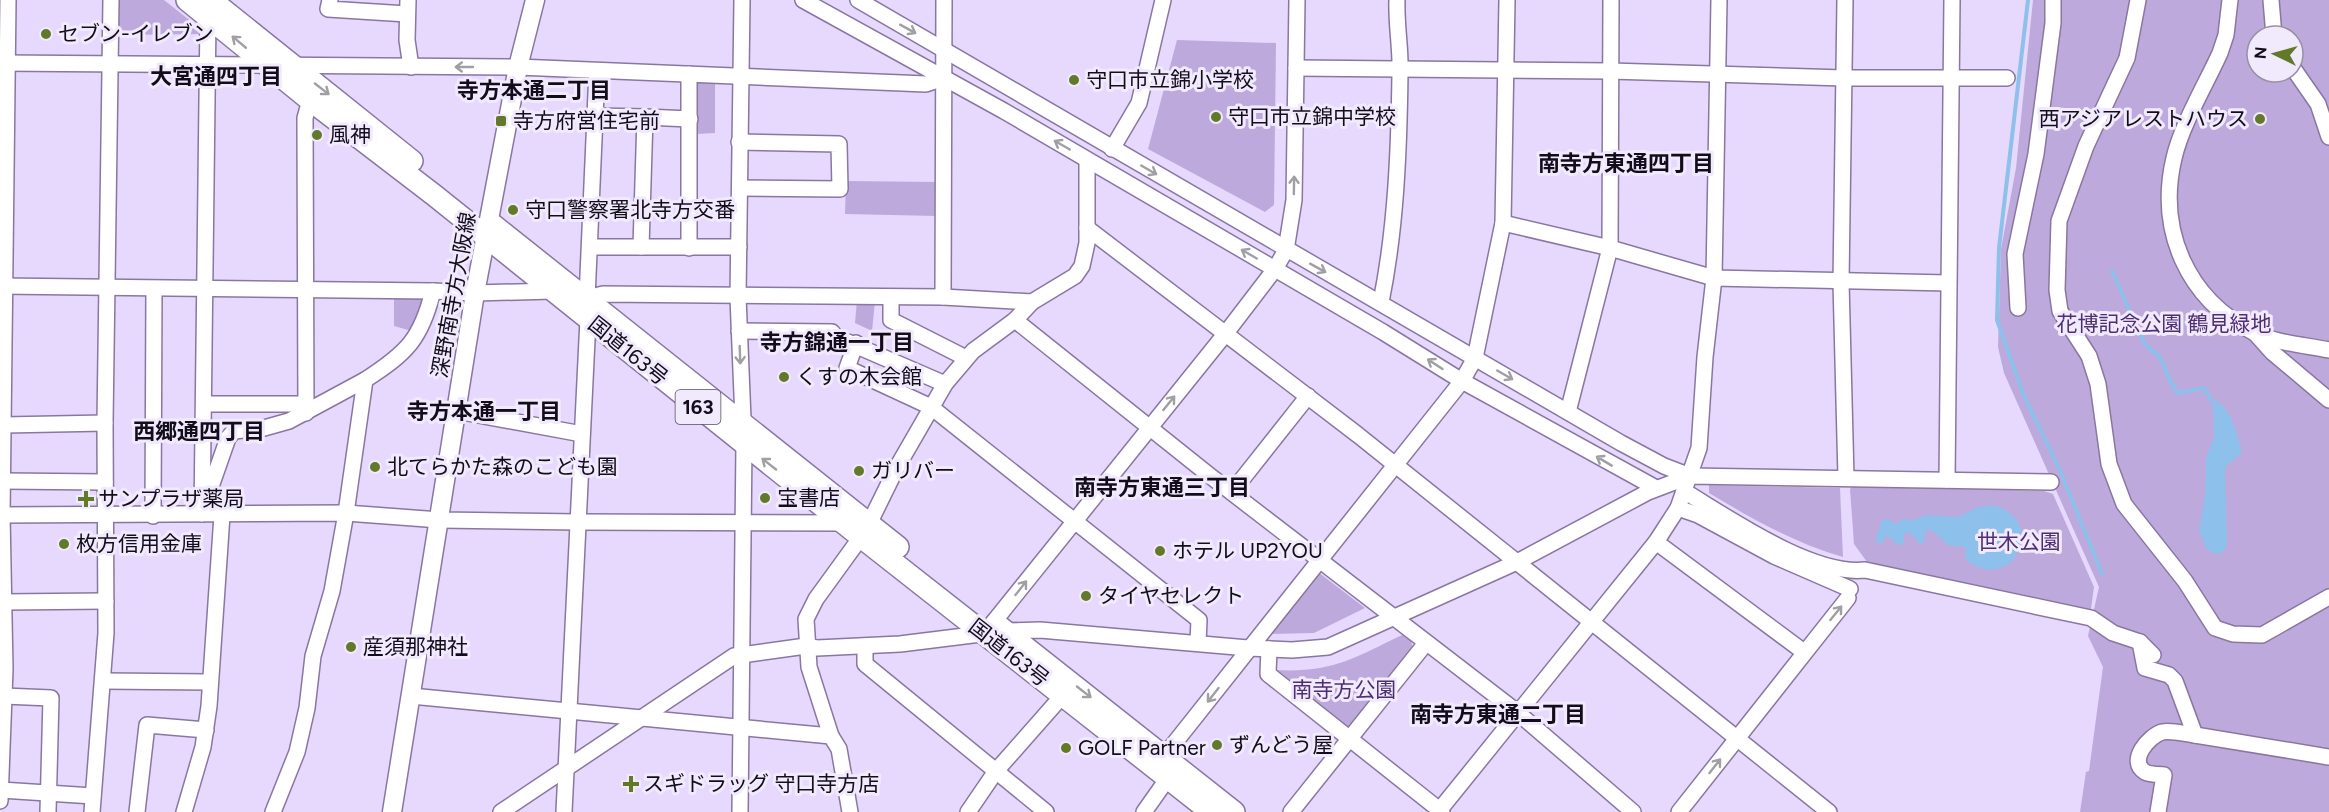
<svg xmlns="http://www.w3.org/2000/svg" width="2329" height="812" viewBox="0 0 2329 812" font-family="Figtree,'Noto Sans JP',sans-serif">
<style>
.green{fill:#bea9dc;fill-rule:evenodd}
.water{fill:#8dc0ea}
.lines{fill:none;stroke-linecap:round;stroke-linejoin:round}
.stream{stroke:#8dc0ea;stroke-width:4}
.minor-casing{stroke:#8977a2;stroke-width:18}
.major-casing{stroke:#8977a2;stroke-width:21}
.highway-casing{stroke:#8977a2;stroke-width:24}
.minor{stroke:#fff;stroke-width:15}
.major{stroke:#fff;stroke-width:18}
.highway{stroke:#fff;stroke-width:21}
.oneway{stroke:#a19ea4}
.poi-dot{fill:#62792a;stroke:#f1e9fc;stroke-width:2}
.labels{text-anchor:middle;stroke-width:6;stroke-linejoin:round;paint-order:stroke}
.shield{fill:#f1e9fc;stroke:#564e5e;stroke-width:1.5}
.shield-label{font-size:20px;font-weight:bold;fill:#130c1b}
.poi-label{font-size:21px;fill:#130c1b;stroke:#f1e9fc;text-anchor:start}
.street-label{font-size:21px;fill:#130c1b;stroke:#f1e9fc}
.park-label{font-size:21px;fill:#4e2f71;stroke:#f1e9fc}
.neighbourhood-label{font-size:22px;font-weight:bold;fill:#130c1b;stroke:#f1e9fc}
</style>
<rect width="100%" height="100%" fill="#e7d8fe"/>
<g class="green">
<path d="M 114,0 L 164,0 L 202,30 L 202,34 L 114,35 Z"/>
<path d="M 2033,0 L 2329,0 L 2329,812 L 2080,812 L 2086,772 L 2089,771 L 2103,667 L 2088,636 L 2099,587 L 2004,373 L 1998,347 L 2001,249 L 2016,168 ZM 2257,36 L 2293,36 L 2293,72 L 2257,72 Z"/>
<path d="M 1177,40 L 1276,43 L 1274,205 L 1265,212 L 1148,149 Z"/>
<path d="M 695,82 L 715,82 L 715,133 L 696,134 Z"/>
<path d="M 846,181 L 938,182 L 937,216 L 845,214 Z"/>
<path d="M 394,295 L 425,296 L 415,332 L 394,326 Z"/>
<path d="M 857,300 L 875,301 L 872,331 L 855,323 Z"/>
<path d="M 1709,485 L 1840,488 L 1843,557 C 1795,543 1752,519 1709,493 Z"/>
<path d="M 1853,485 L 2044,491 L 2053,494 L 2094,587 L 2091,609 L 1867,562 L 1854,544 L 1850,489 Z"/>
<path d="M 1318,572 L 1365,608 L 1314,633 L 1269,634 Z"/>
<path d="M 1402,635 L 1411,641 L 1413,648 L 1349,728 L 1274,670 C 1332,673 1352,659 1402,635 Z"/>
</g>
<g class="water">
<path d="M 2217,401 C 2233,412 2237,435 2242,453 L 2225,467 L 2227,545 L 2222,553 L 2215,554 L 2206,548 L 2199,531 L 2205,495 L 2206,458 L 2214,437 L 2213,402 Z"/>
<path d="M 1993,505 C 2053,523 2009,597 1965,559 L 1966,549 L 1961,546 L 1949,546 L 1934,532 L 1926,529 L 1924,542 L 1920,544 L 1909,532 L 1904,534 L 1904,543 L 1898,545 L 1887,535 L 1881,544 L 1875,541 L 1881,522 L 1887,518 L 1895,524 L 1903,519 L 1914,520 L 1926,515 L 1958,517 L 1978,507 Z"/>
</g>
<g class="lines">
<g class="stream">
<path d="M 2028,0 L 1999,248 L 1997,320 L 2024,396 L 2059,468 L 2102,574"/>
<path d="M 2112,271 L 2143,341 C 2147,349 2155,351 2160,358 C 2168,369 2168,383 2178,393 L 2204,388 L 2213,402"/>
</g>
<defs>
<g id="minor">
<path d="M 330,0 L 328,9 L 407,14"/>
<path d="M 408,0 L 407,40 L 411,67"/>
<path d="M 803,0 L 1004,111 L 1383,332 L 1462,381 L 1656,488"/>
<path d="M 858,0 L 1621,443 L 1664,466 L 1690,476"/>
<path d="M 1845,0 L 1841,282 L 1846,478"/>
<path d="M 2138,0 L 2127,58 L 2086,146 L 2059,221 L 2057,290 L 2060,311 L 2089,356 L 2098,384 L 2109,464 L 2124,504 L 2185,581 L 2215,628 L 2233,634 L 2262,635 L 2329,597"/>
<path d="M 2230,0 L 2226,35 L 2220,53 C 2205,86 2182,124 2174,158 C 2157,230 2187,299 2253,332 C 2275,343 2305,345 2329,350"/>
<path d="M 2271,0 L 2274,36"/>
<path d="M 0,63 L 518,67 L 926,84 L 944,78"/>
<path d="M 1296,68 L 1610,71 L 1844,78 L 2007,78"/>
<path d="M 2293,68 L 2318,104 L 2329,137"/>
<path d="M 597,71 L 587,298 L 603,294 L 943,297 L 1032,302"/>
<path d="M 596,116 L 645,117"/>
<path d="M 739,142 L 839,144 L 840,189 L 740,188"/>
<path d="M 1112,149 L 1139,103 L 1163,0"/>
<path d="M 1503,223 L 1610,248 L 1714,278 L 1948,283"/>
<path d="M 1087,228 L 1358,435 L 1829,812"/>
<path d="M 590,247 L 739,247"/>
<path d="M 641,247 L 645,117 L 690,119"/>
<path d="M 689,248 L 689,74"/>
<path d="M 0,286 L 433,291 L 475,293 L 553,291"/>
<path d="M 891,297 L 891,320 L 966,358"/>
<path d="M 943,297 L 944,0"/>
<path d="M 1381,302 C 1396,228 1399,150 1400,73 C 1401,49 1396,25 1397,0"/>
<path d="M 2018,308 L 2015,254 L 2036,154 L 2053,23 L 2053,0"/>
<path d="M 1015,320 L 1209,475 L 1517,712 L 1633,812"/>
<path d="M 739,331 L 832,332 L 836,337 L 945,384"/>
<path d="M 2255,333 L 2272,352 L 2329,400"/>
<path d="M 856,343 L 847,368 L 931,407 L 1199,620 L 1198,643"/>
<path d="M 204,404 L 306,404"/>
<path d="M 457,411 L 582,434"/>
<path d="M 1568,412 L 1610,248 L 1611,0"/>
<path d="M 306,413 L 305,118 L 310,100"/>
<path d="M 4,425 L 105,423"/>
<path d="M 1947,480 L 1952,0"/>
<path d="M 3,481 L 105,482"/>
<path d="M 1684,491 C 1729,518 1812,576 1865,570 L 2091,618 L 2113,633 L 2140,642 L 2153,655"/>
<path d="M 1232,492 L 1308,396"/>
<path d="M 207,498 L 228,438 L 234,431 L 264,428 L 289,421 L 365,380"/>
<path d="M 1678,508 L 1698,515 L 1774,556 L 1850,589"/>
<path d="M 202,514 L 208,17"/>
<path d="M 0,515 L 346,513 L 440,520 L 578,522 L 843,523"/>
<path d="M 153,516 L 154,289"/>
<path d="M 869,524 L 896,469 L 945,384 L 973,351 L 1015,320 L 1032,302 L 1075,276 L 1082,266 L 1087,243 L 1087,160"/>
<path d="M 1656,542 L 1804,652"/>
<path d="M 4,602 L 106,601"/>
<path d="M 988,629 L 1226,333 L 1275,269 L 1286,250 L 1294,200 L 1297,0"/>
<path d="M 2140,642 L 2145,668 L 2169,675 L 2175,681 L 2195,735 L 2329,757"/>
<path d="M 865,646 L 865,664 L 1046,812"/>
<path d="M 1269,649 L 1268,674 L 1442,812"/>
<path d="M 103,681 L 209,682"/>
<path d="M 4,696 L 51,698 L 48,812"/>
<path d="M 411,696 L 831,736"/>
<path d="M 1,790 L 93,796"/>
<path d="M 0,801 L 5,669 L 2,515 L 8,0"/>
<path d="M 92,812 L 106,633 L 105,423 L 111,0"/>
<path d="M 137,812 L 147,725 L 206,730"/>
<path d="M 184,812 L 203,747 L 209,706 L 222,515"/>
<path d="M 273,812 L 297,752 L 307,708 L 313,656 L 332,591 L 346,513 L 365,380 C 407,353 421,339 433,291"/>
<path d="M 501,812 L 734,656 L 806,646 L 817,648 L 900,644 L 1005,631 L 1040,630 L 1248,648 L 1292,650 L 1328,647 L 1517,562 L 1648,492 L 1690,476 L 2051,482"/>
<path d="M 564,812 L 588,319"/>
<path d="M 740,812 L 744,444 L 738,297 L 742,0"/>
<path d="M 850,812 L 839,749 L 831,736 L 809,667 L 806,619 L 816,599 L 861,537"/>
<path d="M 968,812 L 996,771 L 1063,695"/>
<path d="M 1144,812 L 1168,778 L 1165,755 L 1462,381 L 1475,358 L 1503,223 L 1507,0"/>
<path d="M 1291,812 L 1426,643"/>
<path d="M 1438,812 L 1656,542 L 1678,508 L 1699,448 L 1705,357 L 1714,278 L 1719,0"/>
<path d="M 1679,812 L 1848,598"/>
<path d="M 2158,812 L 2164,775 C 2158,774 2150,775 2145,772 C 2127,761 2149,736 2162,732 C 2172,730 2185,734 2195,735"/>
</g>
<path id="major" d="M 392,812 L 475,293 L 518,67 L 535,0"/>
<g id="highway">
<path d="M 187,0 L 310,100 L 434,195 L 861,537 L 1211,812"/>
<path d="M 211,0 L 412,161"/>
<path d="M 493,225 L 898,547"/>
<path d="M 996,624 L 1234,812"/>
</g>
</defs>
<use href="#minor" class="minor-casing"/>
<use href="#major" class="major-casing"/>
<use href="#highway" class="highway-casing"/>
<use href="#minor" class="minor"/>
<use href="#major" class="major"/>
<use href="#highway" class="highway"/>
</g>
<defs><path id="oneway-shaft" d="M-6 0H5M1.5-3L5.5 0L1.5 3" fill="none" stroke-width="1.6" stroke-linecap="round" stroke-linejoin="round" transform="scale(1.5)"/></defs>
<g class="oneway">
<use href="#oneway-shaft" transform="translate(908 29) rotate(29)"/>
<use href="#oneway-shaft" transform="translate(239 42) rotate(-140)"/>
<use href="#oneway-shaft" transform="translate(464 67) rotate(180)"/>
<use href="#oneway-shaft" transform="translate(322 89) rotate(38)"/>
<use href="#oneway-shaft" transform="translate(1062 145) rotate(-150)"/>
<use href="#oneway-shaft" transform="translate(1149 170) rotate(30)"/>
<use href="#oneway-shaft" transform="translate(1294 185) rotate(-89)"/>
<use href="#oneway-shaft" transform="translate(1249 254) rotate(-150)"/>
<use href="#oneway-shaft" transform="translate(1318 268) rotate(29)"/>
<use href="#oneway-shaft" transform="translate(740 355) rotate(88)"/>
<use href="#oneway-shaft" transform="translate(1435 364) rotate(-147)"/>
<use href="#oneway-shaft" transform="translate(1505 375) rotate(30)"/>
<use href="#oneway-shaft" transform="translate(1169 403) rotate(-51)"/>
<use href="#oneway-shaft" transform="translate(1604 461) rotate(-149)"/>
<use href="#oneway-shaft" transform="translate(769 464) rotate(-142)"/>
<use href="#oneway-shaft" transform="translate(1021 588) rotate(-52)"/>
<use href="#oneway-shaft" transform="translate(1836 613) rotate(-51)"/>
<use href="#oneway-shaft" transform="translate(1084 692) rotate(38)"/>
<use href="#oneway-shaft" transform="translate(1213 695) rotate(128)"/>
<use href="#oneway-shaft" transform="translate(1715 766) rotate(-52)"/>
</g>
<g class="poi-dot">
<circle cx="46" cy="34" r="6"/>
<circle cx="1074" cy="80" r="6"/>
<circle cx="1216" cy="117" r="6"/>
<circle cx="2260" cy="119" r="6"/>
<rect x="495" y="115" width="12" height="12" rx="3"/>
<circle cx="317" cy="135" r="6"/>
<circle cx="513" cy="210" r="6"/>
<circle cx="784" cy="377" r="6"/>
<circle cx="375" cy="467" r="6"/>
<circle cx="859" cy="471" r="6"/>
<circle cx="765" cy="498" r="6"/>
<path d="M83 490h6v6h6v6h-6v6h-6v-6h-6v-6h6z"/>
<circle cx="64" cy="544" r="6"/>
<circle cx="1160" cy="551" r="6"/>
<circle cx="1086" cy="596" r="6"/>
<circle cx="351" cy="647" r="6"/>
<circle cx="1217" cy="745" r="6"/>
<circle cx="1066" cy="748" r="6"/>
<path d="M628 775h6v6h6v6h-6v6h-6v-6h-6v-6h6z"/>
</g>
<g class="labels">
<rect class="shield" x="675.5" y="390" width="45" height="34" rx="4.5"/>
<g class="shield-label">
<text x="698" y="414">163</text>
</g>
<g class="poi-label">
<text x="58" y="41">セブン-イレブン</text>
<text x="1086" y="87">守口市立錦小学校</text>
<text x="1228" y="124">守口市立錦中学校</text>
<text x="2248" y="126" text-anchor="end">西アジアレストハウス</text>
<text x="513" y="128">寺方府営住宅前</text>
<text x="329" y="142">風神</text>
<text x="525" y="217">守口警察署北寺方交番</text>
<text x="796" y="384">くすの木会館</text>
<text x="387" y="474">北てらかた森のこども園</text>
<text x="871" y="478">ガリバー</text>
<text x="777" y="505">宝書店</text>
<text x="98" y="506">サンプラザ薬局</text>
<text x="76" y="551">枚方信用金庫</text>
<text x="1172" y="558">ホテル UP2YOU</text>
<text x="1098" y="603">タイヤセレクト</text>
<text x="363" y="654">産須那神社</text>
<text x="1229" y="752">ずんどう屋</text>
<text x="1078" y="755">GOLF Partner</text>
<text x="643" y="791">スギドラッグ 守口寺方店</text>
</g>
<g class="street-label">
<text transform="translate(454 295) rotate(-80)" y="7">深野南寺方大阪線</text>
<text transform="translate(628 351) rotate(39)" y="7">国道163号</text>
<text transform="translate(1009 653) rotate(38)" y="7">国道163号</text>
</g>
<g class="park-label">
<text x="2164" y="331">花博記念公園 鶴見緑地</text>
<text x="2019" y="549">世木公園</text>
<text x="1344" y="697">南寺方公園</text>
</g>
<g class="neighbourhood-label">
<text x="216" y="84">大宮通四丁目</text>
<text x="534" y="98">寺方本通二丁目</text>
<text x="1626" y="171">南寺方東通四丁目</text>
<text x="837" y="350">寺方錦通一丁目</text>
<text x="484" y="419">寺方本通一丁目</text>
<text x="199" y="439">西郷通四丁目</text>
<text x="1162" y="495">南寺方東通三丁目</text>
<text x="1498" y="722">南寺方東通二丁目</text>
</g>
</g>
<g transform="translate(2275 54) rotate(275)"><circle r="28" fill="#f1e9fc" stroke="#9891a2" stroke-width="1.5"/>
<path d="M0-4.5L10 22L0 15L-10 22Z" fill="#62792a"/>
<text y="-9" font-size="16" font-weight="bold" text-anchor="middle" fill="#130c1b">N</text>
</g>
</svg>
